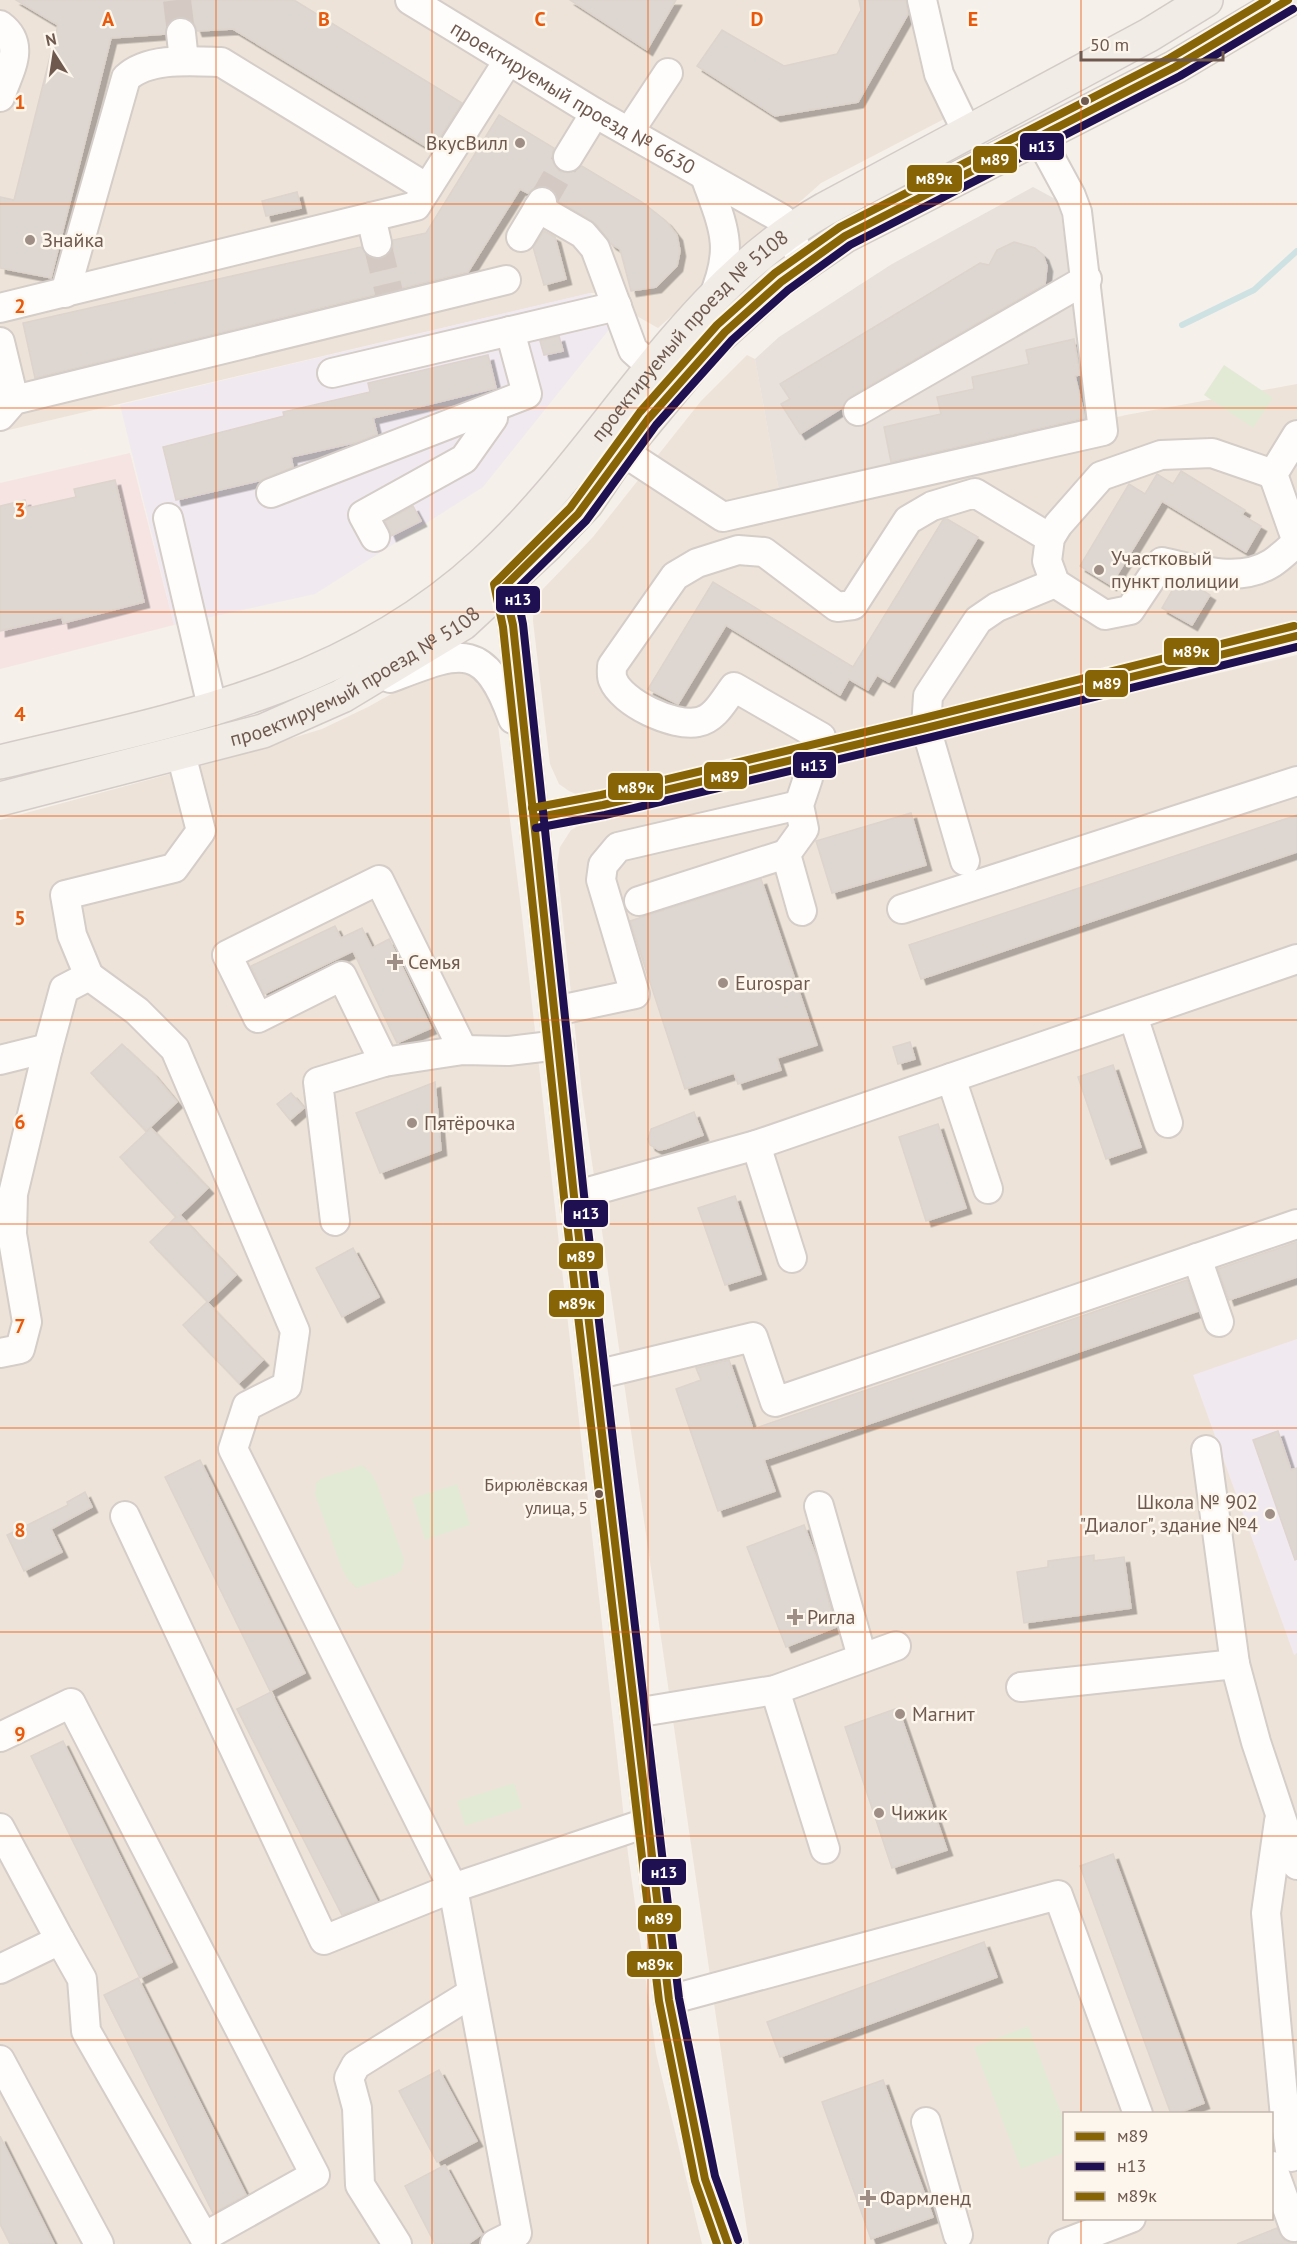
<svg xmlns="http://www.w3.org/2000/svg" width="1297" height="2244" viewBox="0 0 1297 2244" font-family="'PT Sans',sans-serif">
<style>
.residential{fill:#ede3d8;fill-rule:evenodd}
.industrial{fill:#e7e0db}
.education{fill:#f1e9f0}
.medical{fill:#f6e4e3}
.green{fill:#e2ead6}
.lines{fill:none;stroke-linecap:round;stroke-linejoin:round}
.stream{stroke:#cee1e3;stroke-width:6}
.building{fill:#ded6d0;stroke:#ddd4cd;stroke-width:1.5;filter:url(#shadow)}
.minor-tunnel{stroke:#d4cac3;stroke-width:28;stroke-dasharray:28 14;stroke-linecap:butt}
.minor-casing{stroke:#d4cdc8;stroke-width:32}
.major-casing{stroke:#d3cbc7;stroke-width:36}
.minor{stroke:#fefdfc;stroke-width:28}
.major{stroke:#f1ece6;stroke-width:33}
.bus-1-casing{stroke:#fcf6ec;stroke-width:12}
.bus-2-casing{stroke:#fcf6ec;stroke-width:12}
.bus-3-casing{stroke:#fcf6ec;stroke-width:12}
.bus-1{stroke:#876406;stroke-width:8}
.bus-2{stroke:#1f1051;stroke-width:8}
.bus-3{stroke:#876406;stroke-width:8}
.grid{fill:none;stroke:#e8590c;stroke-width:1.5;stroke-opacity:0.55}
.bus-dot{fill:#6f594e;stroke:#fcf6ec;stroke-width:2}
.poi-dot{fill:#9e8e85;stroke:#fcf6ec;stroke-width:2}
.labels{text-anchor:middle;stroke-width:5;stroke-linejoin:round;paint-order:stroke}
.bus-label{font-size:18px;fill:#6f594e;stroke:#fcf6ec;text-anchor:end}
.street-label{font-size:20px;fill:#6f594e;stroke:#fcf6ec}
.poi-label{font-size:20px;fill:#6f594e;stroke:#fcf6ec;text-anchor:start}
.grid-label{font-size:20px;text-anchor:middle;font-weight:bold;fill:#e8590c;stroke:#fcf6ec;stroke-width:5;stroke-linejoin:round;paint-order:stroke}
.line-badge{stroke:#fcf6ec;stroke-width:2}
.badge-label{font-size:16px;text-anchor:middle;font-weight:bold;fill:#fff}
</style>
<defs>
<filter id="shadow"><feDropShadow dx="5.5" dy="5.5" stdDeviation="0" flood-color="#0004"/></filter>
</defs>
<rect width="100%" height="100%" fill="#f5f0ea"/>
<g class="residential">
<path d="M 0,0 L 924,0 L 946,118 L 821,183 L 658,328 L 635,315 L 604,292 L 591,293 L 0,432 Z"/>
<path d="M 747,355 L 755,359 L 780,496 L 1126,415 L 1297,384 L 1297,628 L 580,796 L 569,791 L 559,784 L 550,764 L 533,621 L 534,605 L 543,589 L 593,537 L 701,401 Z"/>
<path d="M 1297,655 L 1297,2244 L 749,2244 L 582,1093 L 557,865 L 560,847 L 571,830 L 588,821 ZM 1064,2114 L 1272,2114 L 1272,2218 L 1064,2218 Z"/>
<path d="M 436,669 L 475,672 L 495,701 L 522,916 L 628,1854 L 656,2053 L 702,2244 L 0,2244 L 0,820 L 211,763 L 322,729 L 368,707 Z"/>
</g>
<path class="industrial" d="M 1033,187 L 1059,201 L 1092,423 L 780,496 L 755,359 L 779,337 L 892,264 Z"/>
<g class="education">
<path d="M 590,293 L 611,327 L 483,487 L 315,594 L 174,625 L 120,405 Z"/>
<path d="M 1297,1339 L 1297,1653 L 1294,1655 L 1193,1375 Z"/>
</g>
<path class="medical" d="M 130,453 L 174,625 L 0,669 L 0,483 Z"/>
<g class="green">
<path d="M 1224,365 L 1273,398 L 1253,428 L 1204,395 Z"/>
<path d="M 362,1465 L 371,1473 L 377,1484 L 404,1559 L 402,1570 L 397,1574 L 357,1588 L 348,1580 L 342,1569 L 315,1495 L 316,1483 L 322,1478 Z"/>
<path d="M 457,1484 L 470,1525 L 425,1540 L 412,1498 Z"/>
<path d="M 514,1783 L 522,1808 L 465,1826 L 457,1801 Z"/>
<path d="M 1028,2026 L 1064,2121 L 1064,2153 L 1021,2169 L 974,2047 Z"/>
</g>
<g class="lines">
<path class="stream" d="M 1182,325 L 1254,290 L 1297,251"/>
</g>
<g class="building">
<path d="M 16,0 L 294,0 L 462,103 L 432,150 L 233,29 L 197,31 L 194,23 L 180,17 L 171,20 L 165,34 L 111,38 L 51,278 L 0,268 L 0,197 L 14,200 L 58,25 Z"/>
<path d="M 570,0 L 676,0 L 647,50 Z"/>
<path d="M 859,0 L 906,0 L 908,14 L 858,102 L 775,116 L 697,66 L 722,30 L 784,66 L 837,54 L 861,10 Z"/>
<path d="M 499,115 L 554,148 L 552,157 L 559,171 L 568,173 L 582,166 L 642,202 L 666,221 L 677,235 L 680,251 L 677,266 L 656,287 L 631,291 L 620,249 L 611,244 L 595,223 L 558,201 L 550,188 L 535,187 L 528,193 L 520,189 L 468,272 L 35,378 L 23,323 L 361,247 L 372,259 L 380,259 L 388,255 L 393,248 L 393,240 L 426,233 Z"/>
<path d="M 297,192 L 301,208 L 266,216 L 262,201 Z"/>
<path d="M 544,231 L 555,237 L 566,279 L 544,285 L 533,247 Z"/>
<path d="M 1014,242 L 1035,248 L 1043,255 L 1047,266 L 1045,284 L 850,397 L 842,408 L 800,434 L 781,404 L 790,399 L 780,384 L 980,263 L 989,265 L 997,250 Z"/>
<path d="M 559,336 L 563,351 L 544,355 L 540,341 Z"/>
<path d="M 1074,339 L 1080,375 L 1075,376 L 1085,418 L 891,462 L 884,427 L 941,414 L 937,397 L 974,389 L 972,377 L 1029,364 L 1026,350 Z"/>
<path d="M 488,355 L 496,388 L 373,418 L 377,434 L 358,442 L 291,457 L 293,467 L 262,480 L 176,500 L 163,447 L 284,416 L 283,412 L 370,392 L 368,383 Z"/>
<path d="M 1181,471 L 1245,510 L 1242,515 L 1261,526 L 1246,552 L 1162,501 L 1111,585 L 1080,566 L 1129,484 L 1145,494 L 1157,474 L 1173,484 Z"/>
<path d="M 115,480 L 144,602 L 63,623 L 62,617 L 0,631 L 0,506 L 25,500 L 27,508 L 76,497 L 74,489 Z"/>
<path d="M 413,506 L 421,521 L 391,536 L 385,521 Z"/>
<path d="M 947,519 L 978,537 L 889,682 L 877,675 L 868,690 L 849,679 L 840,695 L 726,625 L 678,704 L 648,689 L 713,582 L 853,667 L 943,520 Z"/>
<path d="M 1177,582 L 1196,586 L 1210,595 L 1192,625 L 1162,608 Z"/>
<path d="M 911,813 L 926,865 L 832,893 L 816,841 Z"/>
<path d="M 1297,815 L 1297,852 L 921,979 L 909,945 Z"/>
<path d="M 761,879 L 817,1045 L 777,1058 L 781,1070 L 738,1084 L 734,1073 L 685,1089 L 630,921 Z"/>
<path d="M 335,926 L 341,938 L 362,928 L 372,948 L 389,939 L 431,1028 L 397,1043 L 353,951 L 264,994 L 251,966 Z"/>
<path d="M 910,1042 L 915,1059 L 898,1064 L 893,1047 Z"/>
<path d="M 122,1044 L 152,1072 L 177,1102 L 146,1131 L 91,1073 Z"/>
<path d="M 1113,1065 L 1141,1147 L 1106,1159 L 1078,1077 Z"/>
<path d="M 435,1082 L 441,1150 L 380,1173 L 356,1113 Z"/>
<path d="M 291,1093 L 304,1108 L 290,1120 L 277,1104 Z"/>
<path d="M 694,1112 L 703,1135 L 665,1149 L 659,1150 L 650,1145 L 648,1139 L 651,1129 Z"/>
<path d="M 938,1124 L 966,1208 L 926,1221 L 899,1137 Z"/>
<path d="M 151,1128 L 208,1188 L 180,1215 L 236,1275 L 208,1302 L 150,1242 L 176,1217 L 120,1157 Z"/>
<path d="M 735,1196 L 761,1274 L 725,1285 L 698,1208 Z"/>
<path d="M 1297,1242 L 1297,1277 L 1229,1300 L 1218,1269 Z"/>
<path d="M 353,1248 L 379,1297 L 342,1317 L 316,1268 Z"/>
<path d="M 1187,1280 L 1198,1311 L 764,1460 L 775,1491 L 718,1511 L 676,1389 L 701,1380 L 696,1368 L 729,1360 L 753,1429 Z"/>
<path d="M 207,1302 L 263,1360 L 239,1383 L 183,1325 Z"/>
<path d="M 1278,1431 L 1291,1470 L 1297,1468 L 1297,1559 L 1295,1560 L 1253,1440 Z"/>
<path d="M 200,1460 L 305,1673 L 270,1691 L 165,1477 Z"/>
<path d="M 85,1492 L 92,1507 L 51,1529 L 62,1552 L 24,1571 L 7,1535 L 68,1505 L 67,1502 Z"/>
<path d="M 804,1525 L 817,1559 L 836,1627 L 786,1647 L 747,1547 Z"/>
<path d="M 1094,1555 L 1094,1561 L 1124,1557 L 1131,1608 L 1024,1623 L 1017,1572 L 1048,1567 L 1048,1561 Z"/>
<path d="M 271,1692 L 352,1852 L 377,1901 L 342,1915 L 237,1709 Z"/>
<path d="M 898,1708 L 947,1850 L 892,1868 L 845,1727 Z"/>
<path d="M 63,1741 L 172,1962 L 140,1978 L 31,1756 Z"/>
<path d="M 1113,1854 L 1204,2103 L 1176,2114 L 1171,2114 L 1080,1866 Z"/>
<path d="M 984,1942 L 997,1977 L 780,2057 L 767,2022 Z"/>
<path d="M 138,1978 L 246,2195 L 213,2213 L 104,1995 Z"/>
<path d="M 439,2070 L 477,2141 L 437,2162 L 399,2091 Z"/>
<path d="M 883,2080 L 933,2217 L 871,2239 L 822,2102 Z"/>
<path d="M 0,2136 L 54,2244 L 10,2244 L 0,2224 Z"/>
<path d="M 445,2165 L 482,2234 L 468,2244 L 435,2244 L 405,2186 Z"/>
<path d="M 1277,2228 L 1284,2240 L 1297,2244 L 1237,2244 Z"/>
</g>
<g class="lines">
<g class="minor-tunnel">
<path d="M 177,0 L 181,33"/>
<path d="M 542,202 L 568,157"/>
<path d="M 377,243 L 391,301"/>
</g>
<defs>
<g id="minor">
<path id="s1" d="M 410,0 L 595,113 L 782,219 L 803,262"/>
<path d="M 922,0 L 939,74 L 968,134"/>
<path d="M 0,25 C 27,45 9,70 0,97"/>
<path d="M 181,33 L 184,61"/>
<path d="M 629,132 L 668,73"/>
<path d="M 568,157 L 595,113"/>
<path d="M 705,176 C 724,229 735,247 712,300"/>
<path d="M 538,208 L 583,234 L 595,248 L 633,350 L 652,367"/>
<path d="M 371,217 L 377,243"/>
<path d="M 521,237 L 542,202"/>
<path d="M 65,293 L 126,78 C 148,57 192,61 221,62 L 427,188"/>
<path d="M 0,308 L 416,206 L 508,61"/>
<path d="M 0,342 L 14,400"/>
<path d="M 332,373 L 617,306"/>
<path d="M 858,411 L 1087,279"/>
<path d="M 0,416 L 14,400 L 506,280"/>
<path d="M 1297,435 L 1273,474 L 1297,542"/>
<path d="M 622,451 L 723,517 L 1103,431 L 1077,212 L 1071,196 L 1039,137"/>
<path d="M 1273,474 L 1212,453 L 1161,455 L 1101,476 L 1058,525 L 1050,538 L 1047,561 L 1055,583 L 1105,615 L 1130,610 L 1162,562 C 1196,569 1239,584 1272,563 C 1281,557 1289,549 1297,542"/>
<path d="M 271,493 L 527,394 L 510,331"/>
<path d="M 168,518 L 213,711"/>
<path d="M 375,537 L 363,515 L 464,459 L 493,418 L 490,410"/>
<path d="M 490,571 L 504,587 L 513,625 L 574,1196 L 669,2000 L 705,2179 L 728,2244"/>
<path d="M 390,678 C 459,652 484,638 513,719"/>
<path d="M 824,752 L 821,737 L 734,687 C 724,700 715,719 698,722 C 673,727 622,703 613,680 C 611,676 612,670 612,666 L 675,576 L 697,563 L 738,550 L 764,552 L 837,607 L 853,605 L 908,520 L 932,506 L 975,493 L 1050,538"/>
<path d="M 534,818 L 603,805 L 926,728 L 1297,636"/>
<path d="M 965,861 L 926,728 L 928,696 L 978,620 L 997,607 L 1055,583"/>
<path d="M 639,901 L 786,854"/>
<path d="M 902,909 L 1297,781"/>
<path d="M 802,911 L 786,854 L 804,829 L 799,805 L 808,778 L 805,756"/>
<path d="M 89,976 L 137,1011 L 175,1049 L 295,1331 L 287,1386 L 247,1406 L 233,1449 L 453,1888 L 649,1822"/>
<path d="M 555,1011 L 635,994 L 601,880 L 603,865 L 618,847 L 799,805"/>
<path d="M 1133,1016 L 1168,1123"/>
<path d="M 0,1060 L 48,1048 L 64,989 L 89,976 L 72,935 L 65,895 L 174,868 L 201,831 L 181,754"/>
<path d="M 384,1062 L 342,976 L 258,1018 L 227,955 L 379,880 L 463,1050"/>
<path d="M 951,1078 L 988,1189"/>
<path d="M 756,1145 L 792,1258"/>
<path d="M 574,1196 L 756,1145 L 1297,959"/>
<path d="M 335,1221 L 318,1082 L 384,1062 L 463,1050 L 508,1051 L 559,1045"/>
<path d="M 1197,1258 L 1219,1322"/>
<path d="M 0,1353 L 20,1349 L 27,1322 L 12,1234 L 13,1194 L 48,1048"/>
<path d="M 595,1375 L 753,1337 L 775,1402 L 1297,1224"/>
<path d="M 1206,1450 L 1235,1664 L 1256,1742 L 1297,1865"/>
<path d="M 819,1506 L 862,1657"/>
<path d="M 125,1516 L 324,1940 L 453,1888 L 517,2233 L 495,2244"/>
<path d="M 1021,1687 L 1235,1664"/>
<path d="M 775,1690 L 825,1849"/>
<path d="M 635,1713 L 775,1690 L 896,1646"/>
<path d="M 0,1737 L 71,1703 L 315,2175 L 204,2237 L 86,2031 L 82,1979 L 60,1940 L 0,1969"/>
<path d="M 1279,1821 L 1266,1913 L 1285,2117 L 1291,2157"/>
<path d="M 0,1828 L 60,1940"/>
<path d="M 669,2000 L 1058,1895 L 1138,2114"/>
<path d="M 0,2060 L 99,2244"/>
<path d="M 926,2122 L 958,2235"/>
<path d="M 1272,2166 L 1294,2227"/>
<path d="M 397,2244 L 360,2185 L 357,2108 L 349,2078 L 356,2065 L 472,1993"/>
<path d="M 1063,2244 L 1131,2218"/>
</g>
<g id="major">
<path id="s2" d="M 0,762 C 176,720 346,690 484,563 C 605,453 679,292 825,209 L 1149,35 L 1206,0"/>
<path id="s3" d="M 0,799 L 263,731 L 342,696 L 463,623 L 547,545 L 587,503 L 622,451 L 708,347 L 781,280 L 845,236 L 1175,67 L 1288,0"/>
</g>
</defs>
<use href="#minor" class="minor-casing"/>
<use href="#major" class="major-casing"/>
<use href="#minor" class="minor"/>
<use href="#major" class="major"/>
<defs>
<g id="bus-1">
<path d="M 534,818 L 603,805 L 926,728 L 1297,636"/>
<path d="M 728,2244 L 705,2179 L 669,2000 L 574,1196 L 513,625 L 504,587 L 578,514 L 648,419 L 725,332 L 781,282 L 845,236 L 1175,67 L 1288,0"/>
</g>
<g id="bus-2">
<path d="M 536,828 L 605,815 L 928,738 L 1297,647"/>
<path d="M 738,2240 L 715,2176 L 679,1998 L 584,1195 L 523,624 L 516,590 L 586,521 L 656,425 L 732,340 L 788,290 L 850,245 L 1180,76 L 1293,9"/>
</g>
<g id="bus-3">
<path d="M 532,808 L 601,795 L 924,718 L 1294,626"/>
<path d="M 717,2244 L 695,2181 L 659,2001 L 564,1197 L 503,627 L 494,584 L 570,508 L 640,412 L 717,325 L 775,273 L 840,227 L 1170,58 L 1267,0"/>
</g>
</defs>
<use href="#bus-1" class="bus-1-casing"/>
<use href="#bus-2" class="bus-2-casing"/>
<use href="#bus-3" class="bus-3-casing"/>
<use href="#bus-1" class="bus-1"/>
<use href="#bus-2" class="bus-2"/>
<use href="#bus-3" class="bus-3"/>
</g>
<path class="grid" d="M 216,0 L 216,2244M 432,0 L 432,2244M 648,0 L 648,2244M 865,0 L 865,2244M 1081,0 L 1081,2114M 0,204 L 1297,204M 0,408 L 1297,408M 0,612 L 1297,612M 0,816 L 1297,816M 0,1020 L 1297,1020M 0,1224 L 1297,1224M 0,1428 L 1297,1428M 0,1632 L 1297,1632M 0,1836 L 1297,1836M 0,2040 L 1297,2040M 1081,2218 L 1081,2244"/>
<g class="bus-dot">
<circle cx="1085" cy="101" r="5"/>
<circle cx="599" cy="1494" r="5"/>
</g>
<g class="poi-dot">
<circle cx="520" cy="143" r="6"/>
<circle cx="30" cy="240" r="6"/>
<circle cx="1099" cy="570" r="6"/>
<path d="M392 953h6v6h6v6h-6v6h-6v-6h-6v-6h6z"/>
<circle cx="723" cy="983" r="6"/>
<circle cx="412" cy="1123" r="6"/>
<circle cx="1270" cy="1514" r="6"/>
<path d="M792 1608h6v6h6v6h-6v6h-6v-6h-6v-6h6z"/>
<circle cx="900" cy="1714" r="6"/>
<circle cx="879" cy="1813" r="6"/>
<path d="M865 2189h6v6h6v6h-6v6h-6v-6h-6v-6h6z"/>
</g>
<g class="labels">
<g class="bus-label">
<text x="588" y="1491">Бирюлёвская<tspan x="588" dy="23">улица, 5</tspan></text>
</g>
<g class="street-label">
<text dy="7" stroke="none"><textPath href="#s1" startOffset="190">проектируемый проезд № 6630</textPath></text>
<text dy="7" stroke="none"><textPath href="#s2" startOffset="837">проектируемый проезд № 5108</textPath></text>
<text dy="7" stroke="none"><textPath href="#s3" startOffset="378">проектируемый проезд № 5108</textPath></text>
</g>
<g class="poi-label">
<text x="508" y="150" text-anchor="end">ВкусВилл</text>
<text x="42" y="247">Знайка</text>
<text x="1111" y="565">Участковый<tspan x="1111" dy="23">пункт полиции</tspan></text>
<text x="408" y="969">Семья</text>
<text x="735" y="990">Eurospar</text>
<text x="424" y="1130">Пятёрочка</text>
<text x="1258" y="1509" text-anchor="end">Школа № 902<tspan x="1258" dy="23">"Диалог", здание №4</tspan></text>
<text x="807" y="1624">Ригла</text>
<text x="912" y="1721">Магнит</text>
<text x="891" y="1820">Чижик</text>
<text x="880" y="2205">Фармленд</text>
</g>
</g>
<g class="grid-label">
<text x="108" y="26">A</text>
<text x="324" y="26">B</text>
<text x="540" y="26">C</text>
<text x="757" y="26">D</text>
<text x="973" y="26">E</text>
<text x="20" y="109">1</text>
<text x="20" y="313">2</text>
<text x="20" y="517">3</text>
<text x="20" y="721">4</text>
<text x="20" y="925">5</text>
<text x="20" y="1129">6</text>
<text x="20" y="1333">7</text>
<text x="20" y="1537">8</text>
<text x="20" y="1741">9</text>
</g>
<g class="line-badge">
<rect x="1019" y="132" width="46" height="29" rx="6" fill="#1f1051"/>
<rect x="972" y="145" width="46" height="29" rx="6" fill="#876406"/>
<rect x="906" y="164" width="57" height="29" rx="6" fill="#876406"/>
<rect x="495" y="585" width="46" height="29" rx="6" fill="#1f1051"/>
<rect x="1163" y="637" width="57" height="29" rx="6" fill="#876406"/>
<rect x="1084" y="669" width="45" height="29" rx="6" fill="#876406"/>
<rect x="792" y="751" width="45" height="28" rx="6" fill="#1f1051"/>
<rect x="703" y="761" width="45" height="29" rx="6" fill="#876406"/>
<rect x="607" y="772" width="57" height="29" rx="6" fill="#876406"/>
<rect x="563" y="1199" width="46" height="29" rx="6" fill="#1f1051"/>
<rect x="558" y="1242" width="46" height="28" rx="6" fill="#876406"/>
<rect x="548" y="1289" width="57" height="29" rx="6" fill="#876406"/>
<rect x="641" y="1858" width="46" height="28" rx="6" fill="#1f1051"/>
<rect x="637" y="1904" width="45" height="29" rx="6" fill="#876406"/>
<rect x="626" y="1950" width="57" height="28" rx="6" fill="#876406"/>
</g>
<g class="badge-label">
<text x="1042" y="152">н13</text>
<text x="995" y="165">м89</text>
<text x="934" y="184">м89к</text>
<text x="518" y="605">н13</text>
<text x="1191" y="657">м89к</text>
<text x="1107" y="689">м89</text>
<text x="814" y="771">н13</text>
<text x="725" y="782">м89</text>
<text x="636" y="793">м89к</text>
<text x="586" y="1219">н13</text>
<text x="581" y="1262">м89</text>
<text x="577" y="1309">м89к</text>
<text x="664" y="1878">н13</text>
<text x="659" y="1924">м89</text>
<text x="655" y="1970">м89к</text>
</g>
<rect x="1063" y="2112" width="210" height="108" fill="#fcf6ec" stroke="#c4b7ad" stroke-width="1.5"/>
<rect x="1075" y="2132" width="30" height="9" fill="#876406" stroke="#c4b7ad" stroke-width="1.5"/>
<text x="1117" y="2142" font-size="18" fill="#6f594e">м89</text>
<rect x="1075" y="2162" width="30" height="9" fill="#1f1051" stroke="#c4b7ad" stroke-width="1.5"/>
<text x="1117" y="2172" font-size="18" fill="#6f594e">н13</text>
<rect x="1075" y="2192" width="30" height="9" fill="#876406" stroke="#c4b7ad" stroke-width="1.5"/>
<text x="1117" y="2202" font-size="18" fill="#6f594e">м89к</text>
<g transform="translate(54 54) rotate(348)" stroke="#fcf6ec" stroke-width="4.5" paint-order="stroke">
<path d="M0-4.5L10 22L0 15L-10 22Z" fill="#6f594e"/>
<text y="-9" font-size="16" font-weight="bold" text-anchor="middle" fill="#6f594e">N</text>
</g>
<path d="M1081 51v9h142v-9" fill="none" stroke="#6f594e" stroke-width="3"/>
<text x="1090" y="51" font-size="18" fill="#6f594e" stroke="#fcf6ec" stroke-width="4.5" paint-order="stroke">50 m</text>
</svg>
